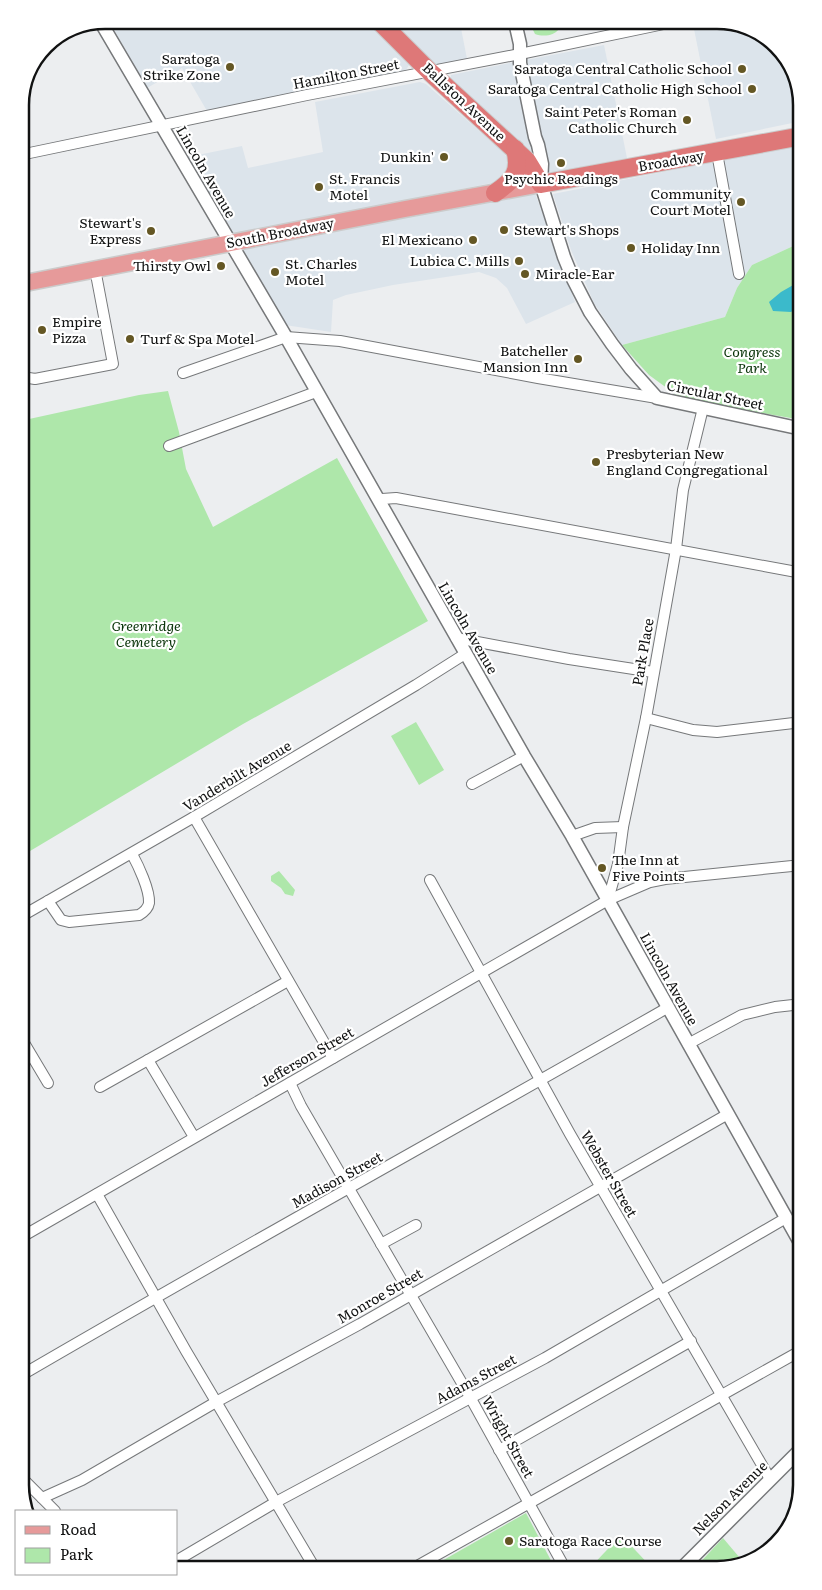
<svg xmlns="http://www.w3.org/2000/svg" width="822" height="1590" viewBox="0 0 822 1590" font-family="Literata,serif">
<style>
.built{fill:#dce4eb}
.green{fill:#aee7aa}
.water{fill:#3bbacb}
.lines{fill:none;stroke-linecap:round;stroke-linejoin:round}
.minor-casing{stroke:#76787a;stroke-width:12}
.tertiary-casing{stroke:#76787a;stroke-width:15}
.primary-casing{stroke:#cbcbcb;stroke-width:19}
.trunk-casing{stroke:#cbcbcb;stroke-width:20}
.minor{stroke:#fff;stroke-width:10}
.tertiary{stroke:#fff;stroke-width:12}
.primary{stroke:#e69a9a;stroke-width:16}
.trunk{stroke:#de7878;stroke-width:18}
.poi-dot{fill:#645724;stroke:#fff;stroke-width:2}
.labels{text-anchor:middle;stroke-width:4.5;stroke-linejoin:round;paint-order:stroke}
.poi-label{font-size:14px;fill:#111212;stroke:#fff;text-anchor:end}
.street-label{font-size:14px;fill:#111212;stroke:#fff}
.park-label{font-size:14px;font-style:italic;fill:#083308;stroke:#fff}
.rim{fill:none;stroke:#111212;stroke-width:2.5}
</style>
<rect width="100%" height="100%" fill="#eceef0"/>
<g class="built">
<path d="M 727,22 L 764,35 L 795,72 L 802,105 L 802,121 L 716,139 L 694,29 Z"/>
<path d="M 391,23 L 460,23 L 467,59 L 435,66 Z"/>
<path d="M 365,24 L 370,25 L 409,65 L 406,70 L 207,111 L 182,68 L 147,88 L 112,26 Z"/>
<path d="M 604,45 L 627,158 L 549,173 L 526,60 Z"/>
<path d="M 515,62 L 532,155 L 450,81 L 451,75 Z"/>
<path d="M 420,82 L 426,84 L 504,153 L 509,161 L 508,172 L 502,181 L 234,234 L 188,157 L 242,146 L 248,168 L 323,152 L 315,102 Z"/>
<path d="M 802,144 L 802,242 L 752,265 L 737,288 L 725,317 L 622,345 L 594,303 L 571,250 L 553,194 Z"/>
<path d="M 535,193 L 575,302 L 526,324 L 507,288 L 496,278 L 479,272 L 393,285 L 346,295 L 333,300 L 331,332 L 285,325 L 243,252 L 244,248 Z"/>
</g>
<g class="green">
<path d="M 529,22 L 555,22 L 559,29 C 554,36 543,37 535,34 Z"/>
<path d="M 802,242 L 802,420 L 706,403 L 675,394 L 649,375 L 622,345 L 725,317 L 737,288 L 752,265 Z"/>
<path d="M 168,391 L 179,432 L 186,469 L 213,527 L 337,458 L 428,621 L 243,724 L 20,857 L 20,421 L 139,395 Z"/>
<path d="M 416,722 L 444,770 L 419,785 L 391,736 Z"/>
<path d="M 279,871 L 295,890 L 293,896 L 285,894 L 281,888 L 271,881 L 271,876 Z"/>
<path d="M 526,1513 L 556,1570 L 426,1570 Z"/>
<path d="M 621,1535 L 654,1570 L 588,1570 Z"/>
<path d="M 723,1538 L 745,1564 L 717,1570 L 693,1570 Z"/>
</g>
<path class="water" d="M 802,280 L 802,304 L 791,312 L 773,311 L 769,302 L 781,292 Z"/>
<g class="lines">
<defs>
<g id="minor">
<path d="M 53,40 L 77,26"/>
<path d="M 717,153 L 739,274"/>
<path d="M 20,155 L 307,95 L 520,54 L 678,21"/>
<path d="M 183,373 L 286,337 L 340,341 L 538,378 L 657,398"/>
<path d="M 21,374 L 29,378 L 35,379 L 113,364 L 95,269"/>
<path d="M 169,446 L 316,392"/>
<path d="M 379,501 L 382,499 L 396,498 L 802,573"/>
<path d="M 456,638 L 569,659 L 653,672"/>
<path d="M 646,718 L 693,730 L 717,732 L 802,722"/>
<path d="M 472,784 L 524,756"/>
<path d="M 194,817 L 333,1058"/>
<path d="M 572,836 L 595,828 L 623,827"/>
<path d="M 430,880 L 570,1134 L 770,1479"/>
<path d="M 608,900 L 618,864 L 623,827 L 646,718 L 676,549 L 683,490 L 703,408"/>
<path d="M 48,901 L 61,920 L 69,922 L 139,915 C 144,912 148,909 149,903 C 150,890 138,865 132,854"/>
<path d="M 20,917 L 194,817 L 416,685 L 465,654"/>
<path d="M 20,1036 L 48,1083"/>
<path d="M 688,1044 L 742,1015 L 775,1007 L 802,1004"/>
<path d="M 148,1060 L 194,1137"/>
<path d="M 290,1083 L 301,1106 L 470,1397 L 566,1570"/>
<path d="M 100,1087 L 288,981"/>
<path d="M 97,1194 L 186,1351 L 316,1570"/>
<path d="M 20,1238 L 608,900 L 650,882 L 665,879 L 802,865"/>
<path d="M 381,1244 L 416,1225"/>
<path d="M 20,1376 C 234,1251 452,1131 667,1008"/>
<path d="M 499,1450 L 691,1341"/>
<path d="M 20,1476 L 55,1511"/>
<path d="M 42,1498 L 82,1480 L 216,1402 L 360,1324 L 728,1114"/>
<path d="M 176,1561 L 276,1502 L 545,1358 L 786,1218"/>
<path d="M 410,1570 L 802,1350"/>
</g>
<g id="tertiary">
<path d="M 515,22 L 520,44 L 520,63 L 535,137 L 538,145 L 542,164 L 541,184 L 564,257 L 573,279 L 590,312 L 612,344 L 631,369 L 657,398 L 802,429"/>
<path d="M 103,26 L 286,337 L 524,756 L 572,836 L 802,1246"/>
<path d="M 680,1570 L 802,1448"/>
</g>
<path id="primary" d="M 20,284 L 405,209 L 541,184"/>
<g id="trunk">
<path d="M 381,23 L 430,72 L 527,161 L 541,184 L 802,136"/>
<path d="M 495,193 C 514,180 521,172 515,149"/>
</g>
</defs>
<use href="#minor" class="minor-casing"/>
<use href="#tertiary" class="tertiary-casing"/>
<use href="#primary" class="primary-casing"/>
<use href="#trunk" class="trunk-casing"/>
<use href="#minor" class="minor"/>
<use href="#tertiary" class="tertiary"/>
<use href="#primary" class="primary"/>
<use href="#trunk" class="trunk"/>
</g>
<g class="poi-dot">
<circle cx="230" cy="67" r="5"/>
<circle cx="742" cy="69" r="5"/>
<circle cx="752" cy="89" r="5"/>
<circle cx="687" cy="120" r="5"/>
<circle cx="444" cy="157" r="5"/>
<circle cx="561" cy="163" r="5"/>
<circle cx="319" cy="187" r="5"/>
<circle cx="741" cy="202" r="5"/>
<circle cx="504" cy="230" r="5"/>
<circle cx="151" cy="231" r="5"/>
<circle cx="473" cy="240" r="5"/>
<circle cx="631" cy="248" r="5"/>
<circle cx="519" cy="261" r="5"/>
<circle cx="221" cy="266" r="5"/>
<circle cx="275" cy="272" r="5"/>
<circle cx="525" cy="274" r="5"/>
<circle cx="42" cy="330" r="5"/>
<circle cx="130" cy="339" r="5"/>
<circle cx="578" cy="359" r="5"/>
<circle cx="596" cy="462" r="5"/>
<circle cx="602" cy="868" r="5"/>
<circle cx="509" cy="1541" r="5"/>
</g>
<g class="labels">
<g class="poi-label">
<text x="220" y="64">Saratoga<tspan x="220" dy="16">Strike Zone</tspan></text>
<text x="732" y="74">Saratoga Central Catholic School</text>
<text x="742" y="94">Saratoga Central Catholic High School</text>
<text x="677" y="117">Saint Peter's Roman<tspan x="677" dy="16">Catholic Church</tspan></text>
<text x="434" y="162">Dunkin'</text>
<text x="329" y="184" text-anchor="start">St. Francis<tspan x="329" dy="16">Motel</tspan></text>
<text x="561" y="184" text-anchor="middle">Psychic Readings</text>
<text x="731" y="199">Community<tspan x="731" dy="16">Court Motel</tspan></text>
<text x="141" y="228">Stewart's<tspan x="141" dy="16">Express</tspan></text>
<text x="514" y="235" text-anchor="start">Stewart's Shops</text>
<text x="463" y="245">El Mexicano</text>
<text x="641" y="253" text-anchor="start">Holiday Inn</text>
<text x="509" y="266">Lubica C. Mills</text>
<text x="285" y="269" text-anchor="start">St. Charles<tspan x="285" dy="16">Motel</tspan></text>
<text x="211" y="271">Thirsty Owl</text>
<text x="535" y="279" text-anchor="start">Miracle-Ear</text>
<text x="52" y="327" text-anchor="start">Empire<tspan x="52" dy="16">Pizza</tspan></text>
<text x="140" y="344" text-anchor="start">Turf &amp; Spa Motel</text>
<text x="568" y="356">Batcheller<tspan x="568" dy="16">Mansion Inn</tspan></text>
<text x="606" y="459" text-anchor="start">Presbyterian New<tspan x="606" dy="16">England Congregational</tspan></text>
<text x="612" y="865" text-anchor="start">The Inn at<tspan x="612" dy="16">Five Points</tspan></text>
<text x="519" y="1546" text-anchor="start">Saratoga Race Course</text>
</g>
<g class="street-label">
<text transform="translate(346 74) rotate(-11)" y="5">Hamilton Street</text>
<text transform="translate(464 102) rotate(43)" y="5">Ballston Avenue</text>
<text transform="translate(671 161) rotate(-10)" y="5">Broadway</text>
<text transform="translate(206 172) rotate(60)" y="5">Lincoln Avenue</text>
<text transform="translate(280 233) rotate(-11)" y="5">South Broadway</text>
<text transform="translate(715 395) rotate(12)" y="5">Circular Street</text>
<text transform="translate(468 628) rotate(60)" y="5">Lincoln Avenue</text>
<text transform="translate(643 652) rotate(-80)" y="5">Park Place</text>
<text transform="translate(237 776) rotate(-31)" y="5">Vanderbilt Avenue</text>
<text transform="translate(669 979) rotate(61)" y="5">Lincoln Avenue</text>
<text transform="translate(307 1057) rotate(-30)" y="5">Jefferson Street</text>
<text transform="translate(609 1174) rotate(60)" y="5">Webster Street</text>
<text transform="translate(337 1180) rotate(-29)" y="5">Madison Street</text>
<text transform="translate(380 1296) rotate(-30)" y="5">Monroe Street</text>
<text transform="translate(476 1379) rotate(-28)" y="5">Adams Street</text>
<text transform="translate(508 1437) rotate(61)" y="5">Wright Street</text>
<text transform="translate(730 1498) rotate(-45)" y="5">Nelson Avenue</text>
</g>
<g class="park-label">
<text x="752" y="357">Congress<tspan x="752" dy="16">Park</tspan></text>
<text x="146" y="631">Greenridge<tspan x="146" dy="16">Cemetery</tspan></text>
</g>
</g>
<path d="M0 0H822V1590H0ZM105 29H717A76 76 0 0 1 793 105V1485A76 76 0 0 1 717 1561H105A76 76 0 0 1 29 1485V105A76 76 0 0 1 105 29Z" fill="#fff" fill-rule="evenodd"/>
<path class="rim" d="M105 29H717A76 76 0 0 1 793 105V1485A76 76 0 0 1 717 1561H105A76 76 0 0 1 29 1485V105A76 76 0 0 1 105 29Z"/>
<rect x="15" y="1510" width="162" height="65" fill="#ffffff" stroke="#a0a0a0"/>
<rect x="25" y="1526" width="25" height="8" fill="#e69a9a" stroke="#a0a0a0"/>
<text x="60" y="1535" font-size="15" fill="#111212">Road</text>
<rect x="25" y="1548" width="25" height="15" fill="#aee7aa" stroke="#a0a0a0"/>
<text x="60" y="1560" font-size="15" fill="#111212">Park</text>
</svg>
